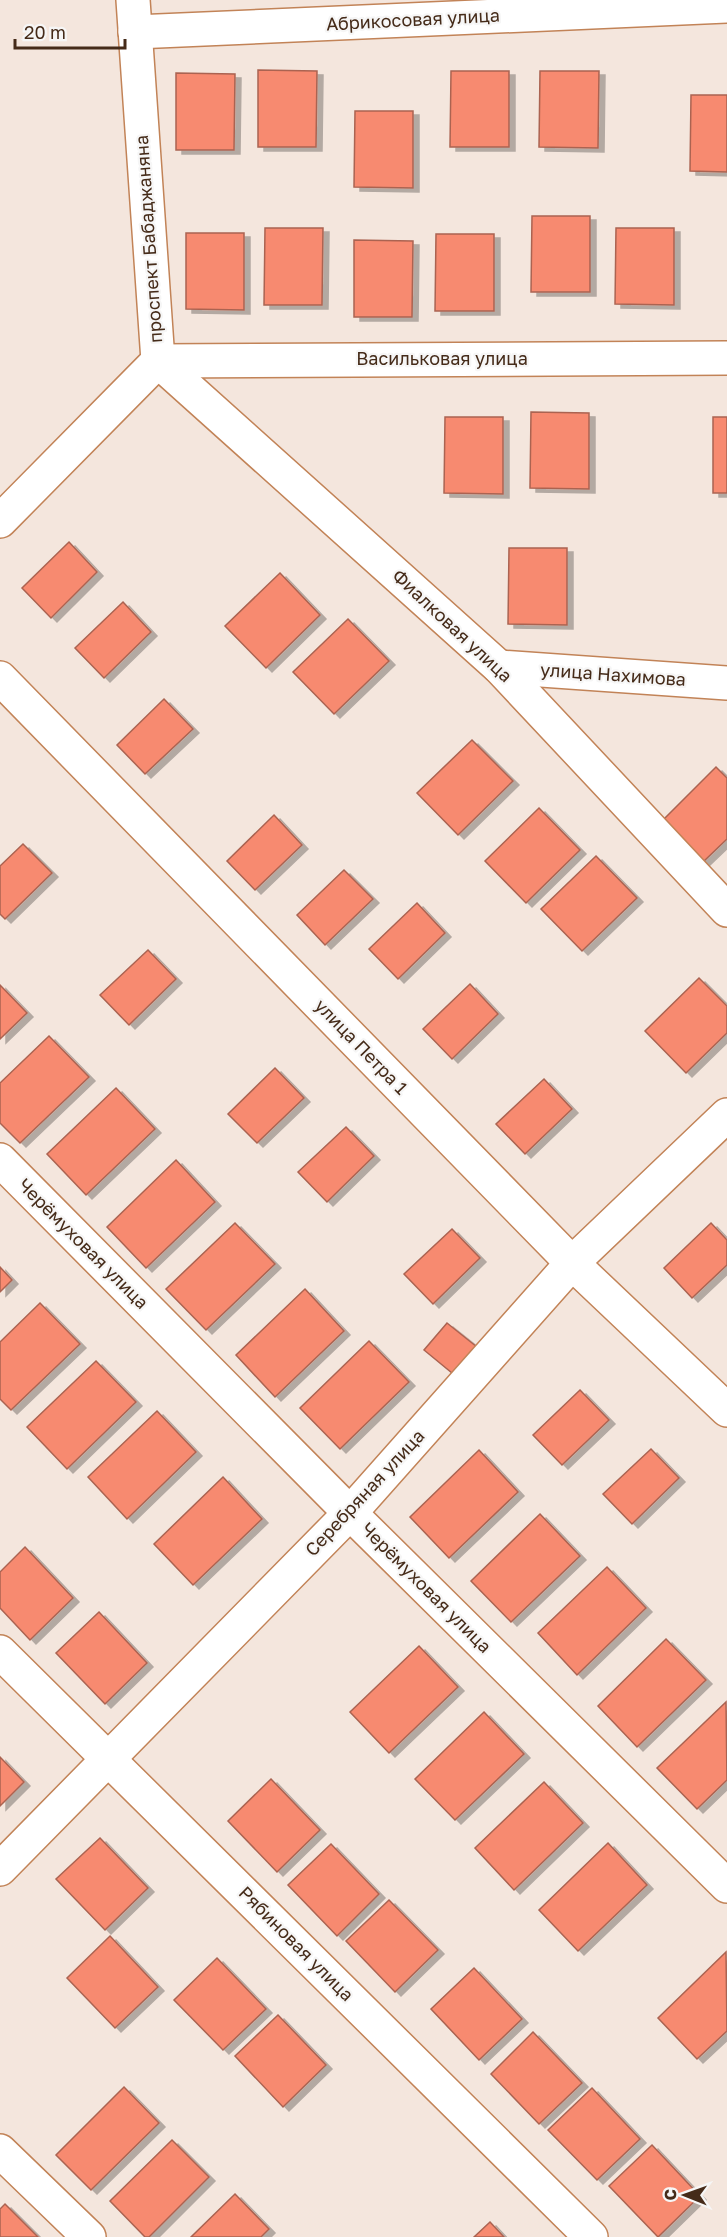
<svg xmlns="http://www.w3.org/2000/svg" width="727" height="2237" viewBox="0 0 727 2237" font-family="'Golos Text',sans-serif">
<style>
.building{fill:#f78a6f;stroke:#ab6351;stroke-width:1.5;filter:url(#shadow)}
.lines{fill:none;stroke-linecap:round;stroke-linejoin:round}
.street-casing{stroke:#c28357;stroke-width:36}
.street{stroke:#fff;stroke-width:33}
.labels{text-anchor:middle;stroke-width:4.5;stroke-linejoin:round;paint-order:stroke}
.street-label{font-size:18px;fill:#452b19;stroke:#f6f6f6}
</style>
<defs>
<filter id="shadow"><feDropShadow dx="6" dy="4" stdDeviation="0" flood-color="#0004"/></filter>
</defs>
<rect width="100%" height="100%" fill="#f4e6dd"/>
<g class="building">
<path d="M 258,70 L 317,71 L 316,147 L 258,147 Z"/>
<path d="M 451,71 L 509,71 L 509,147 L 450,147 Z"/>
<path d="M 540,71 L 599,71 L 598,148 L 539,147 Z"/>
<path d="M 176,73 L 235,74 L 234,150 L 176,150 Z"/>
<path d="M 691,95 L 727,95 L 727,172 L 690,171 Z"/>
<path d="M 355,111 L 413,111 L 413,188 L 354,187 Z"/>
<path d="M 532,216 L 590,216 L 590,292 L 531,292 Z"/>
<path d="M 265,228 L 323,228 L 322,305 L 264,305 Z"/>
<path d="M 616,228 L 674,228 L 674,305 L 615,304 Z"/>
<path d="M 186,233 L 244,233 L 244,310 L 186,309 Z"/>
<path d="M 436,234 L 494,234 L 494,311 L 435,311 Z"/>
<path d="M 354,240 L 413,241 L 412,317 L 354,317 Z"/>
<path d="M 531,412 L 589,413 L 589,489 L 530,488 Z"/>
<path d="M 445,417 L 503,417 L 503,494 L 444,493 Z"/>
<rect x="713" y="417" width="14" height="76"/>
<path d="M 69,542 L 97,572 L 51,618 L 22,588 Z"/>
<path d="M 509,548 L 567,548 L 567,625 L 508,624 Z"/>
<path d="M 280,573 L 320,615 L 266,668 L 225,626 Z"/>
<path d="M 123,602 L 151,632 L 104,678 L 75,648 Z"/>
<path d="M 348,619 L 389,661 L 334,714 L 293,672 Z"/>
<path d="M 164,699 L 193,729 L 145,774 L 117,745 Z"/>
<path d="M 472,740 L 513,781 L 458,835 L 417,793 Z"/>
<path d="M 716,767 L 727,778 L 727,839 L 703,862 L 662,821 Z"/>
<path d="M 539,808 L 580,850 L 526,903 L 485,861 Z"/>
<path d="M 274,815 L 302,845 L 255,890 L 227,861 Z"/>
<path d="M 23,844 L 52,873 L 5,919 L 0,914 L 0,866 Z"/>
<path d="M 596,856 L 637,898 L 582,951 L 541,909 Z"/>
<path d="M 344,870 L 373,899 L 325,945 L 297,915 Z"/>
<path d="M 417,903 L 445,933 L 398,979 L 369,949 Z"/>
<path d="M 148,950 L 176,979 L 129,1025 L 100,995 Z"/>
<path d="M 699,978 L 727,1006 L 727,1033 L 686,1073 L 645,1031 Z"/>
<path d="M 470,984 L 498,1014 L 452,1059 L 423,1029 Z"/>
<path d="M 0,985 L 27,1013 L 0,1039 Z"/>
<path d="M 49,1036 L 89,1077 L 20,1143 L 0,1123 L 0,1083 Z"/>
<path d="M 275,1068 L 304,1098 L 257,1143 L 228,1114 Z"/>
<path d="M 544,1079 L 572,1109 L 525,1154 L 496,1124 Z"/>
<path d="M 116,1088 L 155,1129 L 86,1195 L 47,1154 Z"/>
<path d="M 346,1127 L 374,1156 L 327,1202 L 298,1172 Z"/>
<path d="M 176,1160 L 215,1202 L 146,1268 L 107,1227 Z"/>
<path d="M 235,1223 L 275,1264 L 206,1330 L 166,1289 Z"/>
<path d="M 711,1223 L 727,1240 L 727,1265 L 692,1298 L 664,1268 Z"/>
<path d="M 452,1229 L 480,1258 L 433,1304 L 404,1274 Z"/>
<path d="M 0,1267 L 12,1280 L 0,1292 Z"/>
<path d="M 305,1289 L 344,1331 L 275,1397 L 236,1355 Z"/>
<path d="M 40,1303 L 80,1344 L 11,1410 L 0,1399 L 0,1342 Z"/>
<path d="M 447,1323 L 477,1347 L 452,1373 L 424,1350 Z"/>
<path d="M 369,1341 L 409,1382 L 340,1449 L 300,1408 Z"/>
<path d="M 96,1361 L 136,1402 L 67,1469 L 27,1427 Z"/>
<path d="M 580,1390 L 609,1420 L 562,1465 L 533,1435 Z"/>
<path d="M 157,1411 L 196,1452 L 127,1519 L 88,1477 Z"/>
<path d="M 651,1449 L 679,1478 L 632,1524 L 603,1494 Z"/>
<path d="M 479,1450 L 518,1492 L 449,1558 L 410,1517 Z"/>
<path d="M 223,1477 L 262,1519 L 193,1585 L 154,1544 Z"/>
<path d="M 540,1514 L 580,1556 L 511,1622 L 471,1581 Z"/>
<path d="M 25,1547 L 73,1598 L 30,1640 L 0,1608 L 0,1572 Z"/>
<path d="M 607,1567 L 646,1608 L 577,1675 L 538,1633 Z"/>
<path d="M 99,1612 L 147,1663 L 105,1704 L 56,1653 Z"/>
<path d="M 666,1639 L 706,1680 L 637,1747 L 598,1706 Z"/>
<path d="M 419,1646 L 458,1687 L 389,1753 L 350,1712 Z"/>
<path d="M 726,1702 L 727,1780 L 697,1809 L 657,1768 Z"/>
<path d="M 484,1712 L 524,1754 L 455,1820 L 415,1779 Z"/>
<path d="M 0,1757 L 24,1782 L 0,1806 Z"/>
<path d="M 271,1779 L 320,1830 L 277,1872 L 228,1821 Z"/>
<path d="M 544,1782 L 583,1823 L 514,1890 L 475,1848 Z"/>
<path d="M 100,1838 L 148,1888 L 105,1930 L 56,1879 Z"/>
<path d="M 608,1843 L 647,1885 L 578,1951 L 539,1910 Z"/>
<path d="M 331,1844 L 379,1894 L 337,1936 L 288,1885 Z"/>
<path d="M 389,1900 L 438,1950 L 395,1992 L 346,1941 Z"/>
<path d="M 110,1936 L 158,1987 L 115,2028 L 67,1978 Z"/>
<path d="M 726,1952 L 727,2031 L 697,2059 L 658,2018 Z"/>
<path d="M 217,1958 L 266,2009 L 223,2050 L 174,2000 Z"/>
<path d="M 474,1968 L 522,2019 L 479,2060 L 431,2009 Z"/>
<path d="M 278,2015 L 326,2065 L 283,2107 L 235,2056 Z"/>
<path d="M 533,2032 L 582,2083 L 539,2124 L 491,2074 Z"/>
<path d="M 124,2087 L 159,2123 L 91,2190 L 56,2155 Z"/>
<path d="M 592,2088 L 640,2139 L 597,2180 L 548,2130 Z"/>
<path d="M 172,2140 L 209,2177 L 149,2237 L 145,2237 L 110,2201 Z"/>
<path d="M 652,2145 L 700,2196 L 658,2237 L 609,2186 Z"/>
<path d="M 235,2194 L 269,2229 L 261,2237 L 191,2237 Z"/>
<path d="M 5,2204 L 38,2237 L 0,2237 L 0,2209 Z"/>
<path d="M 490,2222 L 504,2237 L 474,2237 Z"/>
</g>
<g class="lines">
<defs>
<g id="street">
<path d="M 135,32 L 727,6"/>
<path d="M 158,361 L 499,667 L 727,910"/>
<path d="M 158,361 L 727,358"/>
<path d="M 0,521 L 158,361 L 133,0"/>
<path d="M 499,667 L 727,683"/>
<path d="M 0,678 L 572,1263 L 727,1410"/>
<path d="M 0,1160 L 350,1513 L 727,1886"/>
<path d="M 0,1652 L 591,2237"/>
<path d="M 0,1869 L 350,1513 L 572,1263 L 727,1115"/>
<path d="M 0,2151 L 89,2237"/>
</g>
</defs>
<use href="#street" class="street-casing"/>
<use href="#street" class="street"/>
</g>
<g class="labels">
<g class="street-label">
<text transform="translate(413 20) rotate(-3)" y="6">Абрикосовая улица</text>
<text transform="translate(149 239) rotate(-94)" y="6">проспект Бабаджаняна</text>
<text x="442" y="365">Васильковая улица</text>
<text transform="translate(452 626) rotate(43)" y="6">Фиалковая улица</text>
<text transform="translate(613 675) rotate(4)" y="6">улица Нахимова</text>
<text transform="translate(361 1047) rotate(46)" y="6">улица Петра 1</text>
<text transform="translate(83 1244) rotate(45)" y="6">Черёмуховая улица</text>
<text transform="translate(365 1493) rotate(-47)" y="6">Серебряная улица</text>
<text transform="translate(426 1588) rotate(45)" y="6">Черёмуховая улица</text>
<text transform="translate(296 1944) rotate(45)" y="6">Рябиновая улица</text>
</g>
</g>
<g transform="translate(685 2195) rotate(271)" stroke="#f6f6f6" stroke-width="4.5" paint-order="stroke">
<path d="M0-4.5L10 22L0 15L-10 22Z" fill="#452b19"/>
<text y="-9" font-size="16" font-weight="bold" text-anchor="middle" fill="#452b19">С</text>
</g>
<path d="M15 39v9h110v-9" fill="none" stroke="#452b19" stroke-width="3"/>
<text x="24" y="39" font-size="18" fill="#452b19" stroke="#f6f6f6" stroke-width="4.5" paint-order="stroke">20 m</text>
</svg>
